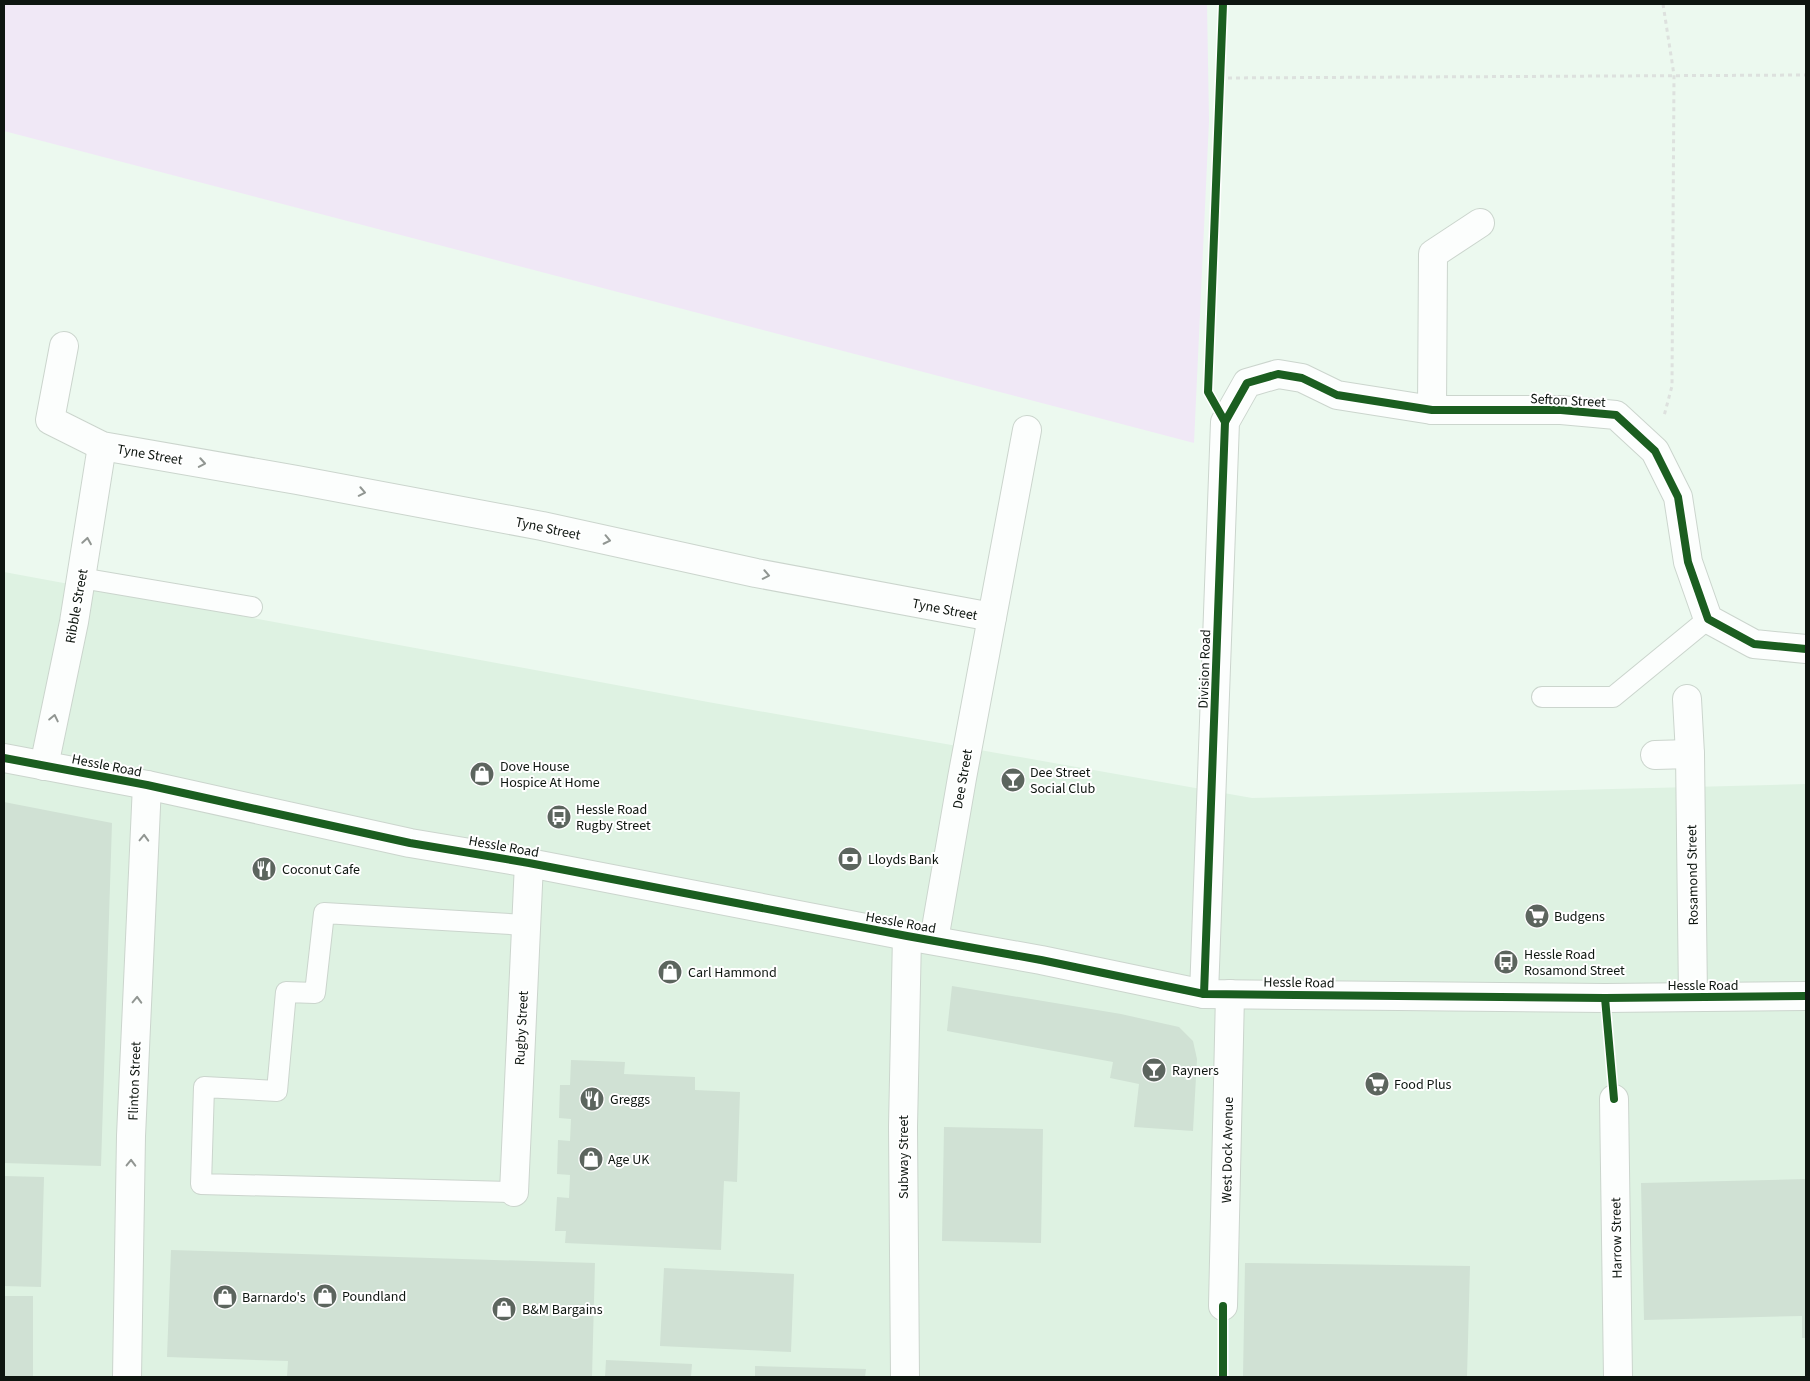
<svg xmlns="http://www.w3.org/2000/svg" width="1810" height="1381" viewBox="0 0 1810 1381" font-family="'Source Sans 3',sans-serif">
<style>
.built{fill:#def2e2}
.green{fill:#f0e8f6}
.building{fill:#d0e1d4}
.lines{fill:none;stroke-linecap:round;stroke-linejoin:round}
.lane-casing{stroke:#cbd5cd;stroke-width:22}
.street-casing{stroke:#cbd5cd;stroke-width:30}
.secondary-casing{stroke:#cbd5cd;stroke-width:30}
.path{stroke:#dde1de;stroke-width:3;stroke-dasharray:4 4;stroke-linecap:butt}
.lane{stroke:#fcfefd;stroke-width:20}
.street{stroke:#fcfefd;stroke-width:28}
.secondary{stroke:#fcfefd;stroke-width:28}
.cycleway-casing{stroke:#fff;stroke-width:11}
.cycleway{stroke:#1b5e20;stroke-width:8}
.oneway{stroke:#919692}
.labels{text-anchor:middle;stroke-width:4;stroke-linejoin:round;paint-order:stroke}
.street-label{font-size:14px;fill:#0e1610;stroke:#fff}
.poi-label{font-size:14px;fill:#0e1610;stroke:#fff;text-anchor:start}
</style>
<rect width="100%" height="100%" fill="#ecf9ef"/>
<path class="built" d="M 4,572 L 708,702 L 1252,798 L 1806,784 L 1806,1377 L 4,1377 Z"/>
<path class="green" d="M 4,4 L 1207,4 L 1209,121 L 1194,443 L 4,131 Z"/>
<g class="building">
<path d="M 4,802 L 112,823 L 101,1166 L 4,1163 Z"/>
<path d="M 952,986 L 1121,1014 L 1179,1027 L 1193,1041 L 1197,1059 L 1193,1131 L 1134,1127 L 1139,1084 L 1110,1078 L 1113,1062 L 947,1031 Z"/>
<path d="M 571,1060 L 625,1062 L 624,1074 L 695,1077 L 695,1090 L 740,1092 L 737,1182 L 724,1181 L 721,1250 L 565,1243 L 566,1231 L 555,1231 L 557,1197 L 569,1198 L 570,1175 L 557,1174 L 558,1140 L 570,1141 L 571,1119 L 559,1118 L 560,1085 L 570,1085 Z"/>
<path d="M 944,1127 L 1043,1129 L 1041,1243 L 942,1241 Z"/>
<path d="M 4,1176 L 44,1177 L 41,1287 L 4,1286 Z"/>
<path d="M 1806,1179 L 1806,1338 L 1802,1338 L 1802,1316 L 1644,1320 L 1641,1183 Z"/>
<path d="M 171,1250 L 595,1263 L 592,1377 L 287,1377 L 288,1361 L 167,1357 Z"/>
<path d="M 1245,1263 L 1470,1266 L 1467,1377 L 1243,1377 Z"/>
<path d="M 664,1268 L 794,1274 L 791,1352 L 660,1346 Z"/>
<rect x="4" y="1296" width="29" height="81"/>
<path d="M 606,1360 L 692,1364 L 691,1377 L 605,1377 Z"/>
<path d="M 755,1366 L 866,1369 L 865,1377 L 755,1377 Z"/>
</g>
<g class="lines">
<defs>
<g id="lane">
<path d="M 81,578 L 252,607"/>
<path d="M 1542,697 L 1613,697 L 1708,619"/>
<path d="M 514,1192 L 201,1184 L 204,1087 L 277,1091 L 286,992 L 315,993 L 324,913 L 526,925"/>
</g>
<g id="street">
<path d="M 64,346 L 50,420 L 102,446 L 297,480 L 542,526 L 756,573 L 992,617"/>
<path d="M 1432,410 L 1433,254 L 1480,223"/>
<path d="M 1687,699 L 1690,754 L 1693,997"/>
<path d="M 1655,755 L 1690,754"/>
<path d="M 44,766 L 74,622 L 102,446"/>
<path d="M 934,940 L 962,778 L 1027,430"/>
<path d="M 1204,994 L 1225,422 L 1247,383 L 1278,374 L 1302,378 L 1337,395 L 1432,410 L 1561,410 L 1616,415 L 1655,451 L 1678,497 L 1688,562 L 1708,619 L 1754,644 L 1806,649"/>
<path d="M 1614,1099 L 1618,1377"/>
<path d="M 514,1192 L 529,863"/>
<path d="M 1223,1306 L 1230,994"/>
<path d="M 127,1377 L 131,1136 L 147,785"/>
<path d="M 905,1377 L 903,1127 L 907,936"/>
</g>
<path id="secondary" d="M 4,758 L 147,785 L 410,843 L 529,863 L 907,936 L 1041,960 L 1204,994 L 1605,998 L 1806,996"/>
</defs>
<use href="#lane" class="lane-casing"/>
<use href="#street" class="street-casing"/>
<use href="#secondary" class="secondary-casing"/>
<g class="path">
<path d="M 1663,4 L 1674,75 L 1672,386 L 1664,416"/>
<path d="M 1220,78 L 1806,75"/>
</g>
<use href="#lane" class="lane"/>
<use href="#street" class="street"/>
<use href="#secondary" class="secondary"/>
<defs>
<g id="cycleway">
<path d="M 1223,4 L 1208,392 L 1225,422"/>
<path d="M 4,758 L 147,785 L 410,843 L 529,863 L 907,936 L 1041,960 L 1204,994 L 1605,998 L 1806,996"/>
<path d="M 1204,994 L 1225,422 L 1247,383 L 1278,374 L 1302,378 L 1337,395 L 1432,410 L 1561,410 L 1616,415 L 1655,451 L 1678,497 L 1688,562 L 1708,619 L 1754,644 L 1806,649"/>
<path d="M 1605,998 L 1614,1099"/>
<path d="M 1223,1306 L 1223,1377"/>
</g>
</defs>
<use href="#cycleway" class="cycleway-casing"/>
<use href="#cycleway" class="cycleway"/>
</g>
<defs><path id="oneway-chevron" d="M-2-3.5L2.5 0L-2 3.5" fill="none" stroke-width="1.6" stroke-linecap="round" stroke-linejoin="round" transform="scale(1.25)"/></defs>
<g class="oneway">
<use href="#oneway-chevron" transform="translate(202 463) rotate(10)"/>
<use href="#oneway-chevron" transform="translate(362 492) rotate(11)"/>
<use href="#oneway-chevron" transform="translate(607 540) rotate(12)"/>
<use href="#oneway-chevron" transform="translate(87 541) rotate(-81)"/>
<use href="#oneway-chevron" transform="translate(766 575) rotate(11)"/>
<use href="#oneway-chevron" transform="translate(54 718) rotate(-78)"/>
<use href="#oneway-chevron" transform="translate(144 838) rotate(-88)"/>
<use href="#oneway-chevron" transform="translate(137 1000) rotate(-88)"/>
<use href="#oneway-chevron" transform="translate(131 1163) rotate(-89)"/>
</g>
<defs>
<symbol id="shop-disc" viewBox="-11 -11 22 22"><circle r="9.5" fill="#5c655e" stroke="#fff"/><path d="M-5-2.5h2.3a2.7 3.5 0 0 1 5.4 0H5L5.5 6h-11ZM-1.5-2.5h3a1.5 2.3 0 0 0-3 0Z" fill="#fff"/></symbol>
<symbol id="bar-disc" viewBox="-11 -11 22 22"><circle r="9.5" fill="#5c655e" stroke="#fff"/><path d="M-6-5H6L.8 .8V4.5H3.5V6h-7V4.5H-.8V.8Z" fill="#fff"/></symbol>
<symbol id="bus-disc" viewBox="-11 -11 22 22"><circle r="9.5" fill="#5c655e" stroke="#fff"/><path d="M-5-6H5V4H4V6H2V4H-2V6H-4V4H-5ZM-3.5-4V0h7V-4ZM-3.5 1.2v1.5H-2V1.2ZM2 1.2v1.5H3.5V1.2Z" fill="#fff"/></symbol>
<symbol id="bank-disc" viewBox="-11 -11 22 22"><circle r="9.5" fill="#5c655e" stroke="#fff"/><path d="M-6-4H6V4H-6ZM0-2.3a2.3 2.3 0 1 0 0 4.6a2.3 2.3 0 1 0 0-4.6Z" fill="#fff"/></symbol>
<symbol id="restaurant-disc" viewBox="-11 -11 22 22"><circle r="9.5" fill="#5c655e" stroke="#fff"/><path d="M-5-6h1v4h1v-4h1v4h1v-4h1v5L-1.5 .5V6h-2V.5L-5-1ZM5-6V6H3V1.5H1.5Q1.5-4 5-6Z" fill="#fff"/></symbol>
<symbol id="supermarket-disc" viewBox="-11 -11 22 22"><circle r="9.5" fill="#5c655e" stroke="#fff"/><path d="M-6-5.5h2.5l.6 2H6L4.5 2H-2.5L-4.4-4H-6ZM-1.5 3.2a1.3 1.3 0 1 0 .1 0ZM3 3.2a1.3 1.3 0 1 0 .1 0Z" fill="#fff"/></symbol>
</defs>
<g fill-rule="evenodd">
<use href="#shop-disc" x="468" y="760" width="28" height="28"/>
<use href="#bar-disc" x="999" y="766" width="28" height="28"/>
<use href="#bus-disc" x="545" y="803" width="28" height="28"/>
<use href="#bank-disc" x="836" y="845" width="28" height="28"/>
<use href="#restaurant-disc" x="250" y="855" width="28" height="28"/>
<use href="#supermarket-disc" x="1523" y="902" width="28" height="28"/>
<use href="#bus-disc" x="1492" y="948" width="28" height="28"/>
<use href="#shop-disc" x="656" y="958" width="28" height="28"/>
<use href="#bar-disc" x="1140" y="1056" width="28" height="28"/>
<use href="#supermarket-disc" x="1363" y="1070" width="28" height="28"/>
<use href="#restaurant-disc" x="578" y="1085" width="28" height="28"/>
<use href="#shop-disc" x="577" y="1145" width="28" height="28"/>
<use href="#shop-disc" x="311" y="1282" width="28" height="28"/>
<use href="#shop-disc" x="211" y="1283" width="28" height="28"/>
<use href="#shop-disc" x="490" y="1295" width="28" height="28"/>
</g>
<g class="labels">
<g class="street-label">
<text transform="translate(1568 400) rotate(3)" y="5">Sefton Street</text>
<text transform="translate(150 454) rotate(10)" y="5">Tyne Street</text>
<text transform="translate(548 528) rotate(12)" y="5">Tyne Street</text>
<text transform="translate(76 606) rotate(-80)" y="5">Ribble Street</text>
<text transform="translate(945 609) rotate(11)" y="5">Tyne Street</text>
<text transform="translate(1204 669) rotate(-88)" y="5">Division Road</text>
<text transform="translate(107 765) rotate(11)" y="5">Hessle Road</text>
<text transform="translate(962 779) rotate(-80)" y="5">Dee Street</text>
<text transform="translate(504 846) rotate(10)" y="5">Hessle Road</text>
<text transform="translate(1692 875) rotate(-91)" y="5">Rosamond Street</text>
<text transform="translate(901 922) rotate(10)" y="5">Hessle Road</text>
<text transform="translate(1299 982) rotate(1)" y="5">Hessle Road</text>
<text x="1703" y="990">Hessle Road</text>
<text transform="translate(521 1028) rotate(-87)" y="5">Rugby Street</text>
<text transform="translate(134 1081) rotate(-88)" y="5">Flinton Street</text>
<text transform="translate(1227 1150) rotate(-89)" y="5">West Dock Avenue</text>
<text transform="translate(903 1157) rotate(-90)" y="5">Subway Street</text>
<text transform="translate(1616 1238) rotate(-91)" y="5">Harrow Street</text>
</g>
<g class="poi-label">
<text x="500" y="771">Dove House<tspan x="500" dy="16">Hospice At Home</tspan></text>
<text x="1030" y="777">Dee Street<tspan x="1030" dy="16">Social Club</tspan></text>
<text x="576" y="814">Hessle Road<tspan x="576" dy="16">Rugby Street</tspan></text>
<text x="868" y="864">Lloyds Bank</text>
<text x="282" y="874">Coconut Cafe</text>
<text x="1554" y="921">Budgens</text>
<text x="1524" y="959">Hessle Road<tspan x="1524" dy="16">Rosamond Street</tspan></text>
<text x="688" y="977">Carl Hammond</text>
<text x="1172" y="1075">Rayners</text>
<text x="1394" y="1089">Food Plus</text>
<text x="610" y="1104">Greggs</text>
<text x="608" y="1164">Age UK</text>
<text x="342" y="1301">Poundland</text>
<text x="242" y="1302">Barnardo's</text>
<text x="522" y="1314">B&amp;M Bargains</text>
</g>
</g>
<rect width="1810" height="1381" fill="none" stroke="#0e1610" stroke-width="10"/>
</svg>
